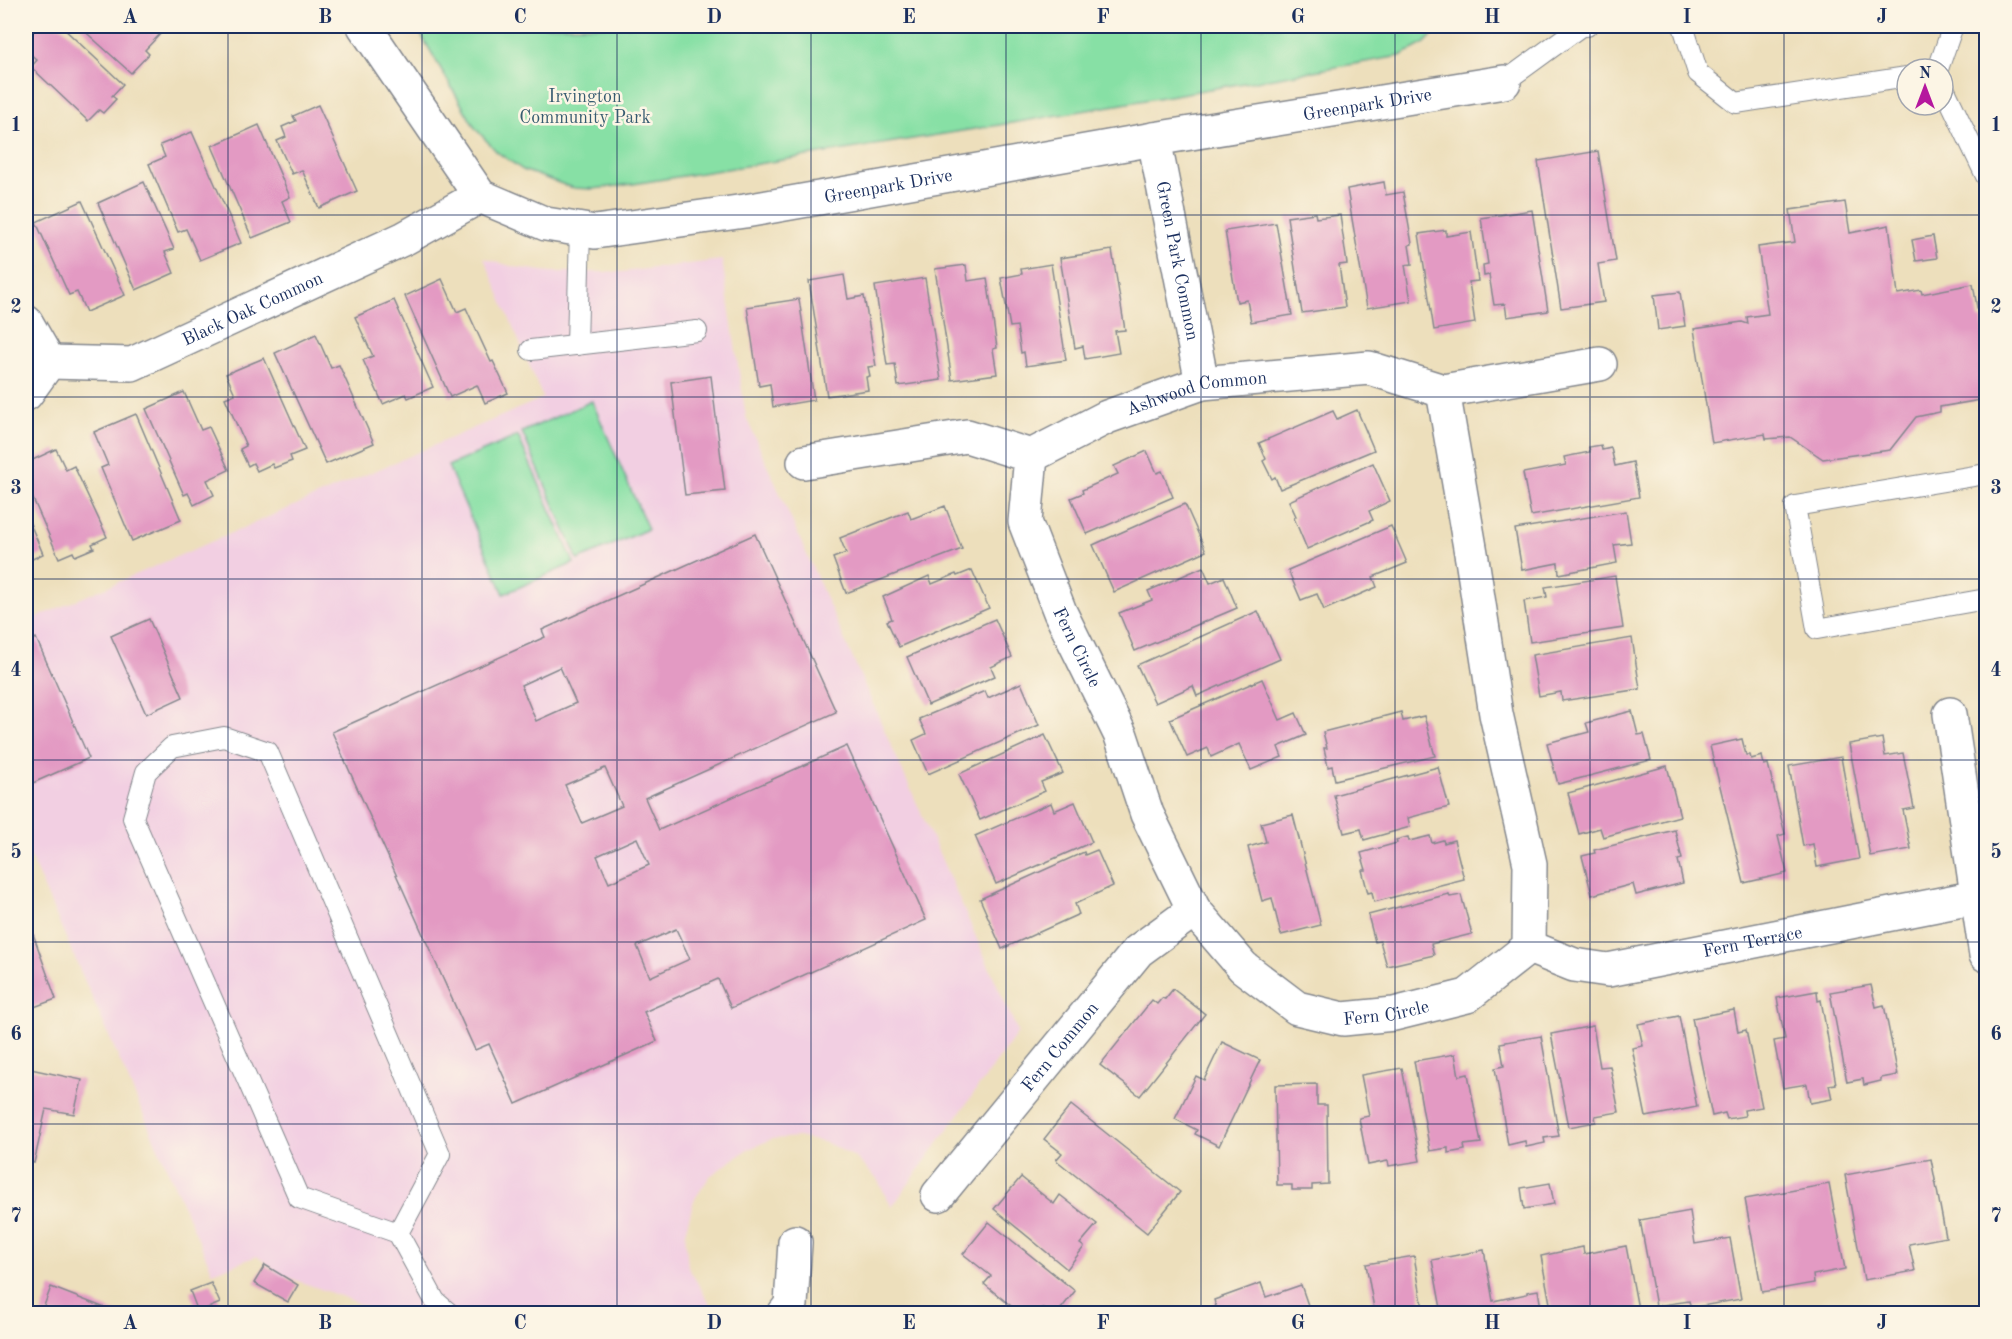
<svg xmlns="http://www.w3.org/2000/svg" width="2012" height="1339" viewBox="0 0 2012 1339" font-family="'Old Standard TT',serif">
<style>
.built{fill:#f2cfe2}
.green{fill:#87e0a5;stroke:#518882;stroke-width:1.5}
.building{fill:#e39ac3;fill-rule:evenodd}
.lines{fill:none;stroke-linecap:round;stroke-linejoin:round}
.service-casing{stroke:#84878d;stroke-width:22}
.minor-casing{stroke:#84878d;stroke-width:36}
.service{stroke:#fff;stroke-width:20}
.minor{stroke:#fff;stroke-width:33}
.grid{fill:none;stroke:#1b2f5e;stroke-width:1.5;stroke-opacity:0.55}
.labels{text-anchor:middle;stroke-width:5;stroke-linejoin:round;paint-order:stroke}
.park-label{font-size:18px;fill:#365b70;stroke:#fcf5e5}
.street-label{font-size:18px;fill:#1b2f5e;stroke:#fcf5e5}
.neatline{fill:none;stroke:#1b2f5e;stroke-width:2}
.grid-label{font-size:20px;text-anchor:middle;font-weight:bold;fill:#1b2f5e}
</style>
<rect width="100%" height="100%" fill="#fcf5e5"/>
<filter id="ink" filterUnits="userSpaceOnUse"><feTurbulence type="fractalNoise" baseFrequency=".0167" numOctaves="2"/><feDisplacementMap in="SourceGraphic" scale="12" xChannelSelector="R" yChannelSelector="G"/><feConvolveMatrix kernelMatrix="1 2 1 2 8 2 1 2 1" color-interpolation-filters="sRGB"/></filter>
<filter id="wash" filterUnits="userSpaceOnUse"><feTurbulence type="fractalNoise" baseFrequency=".008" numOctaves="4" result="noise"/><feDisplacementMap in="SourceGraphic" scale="24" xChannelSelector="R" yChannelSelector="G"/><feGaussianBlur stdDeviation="1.35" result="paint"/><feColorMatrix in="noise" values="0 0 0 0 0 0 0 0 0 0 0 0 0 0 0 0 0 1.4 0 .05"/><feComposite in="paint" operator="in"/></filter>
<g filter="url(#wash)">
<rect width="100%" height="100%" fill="#eddfbc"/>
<path class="built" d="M 484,258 L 514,267 L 550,272 L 622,272 L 722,260 L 746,417 L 1018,1032 L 892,1207 L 877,1179 L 855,1157 L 827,1143 L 798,1137 L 772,1139 L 747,1150 L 710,1176 L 694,1200 L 685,1232 L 688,1267 L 706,1297 L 714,1313 L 378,1313 L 346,1298 L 281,1275 L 257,1256 L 213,1273 L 26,847 L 26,622 L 543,398 Z"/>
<g class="green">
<path d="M 416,26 L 1441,26 L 1425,43 L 1400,56 L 1024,121 L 633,184 L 593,189 L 573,188 L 523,170 L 497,152 L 475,128 Z"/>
<path d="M 592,401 L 648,529 L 578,560 L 522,432 Z"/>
<path d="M 518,436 L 574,563 L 504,594 L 448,466 Z"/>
</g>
<g id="blocks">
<g class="building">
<path d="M 39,26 L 61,26 L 123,84 L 112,96 L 116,99 L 103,113 L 99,110 L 88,121 L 31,67 L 37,60 L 26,50 L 26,40 Z"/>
<path d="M 79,26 L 156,26 L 162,32 L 145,50 L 149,54 L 131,73 Z"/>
<path d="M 318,105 L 357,191 L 319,208 L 302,170 L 292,174 L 277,141 L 286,137 L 282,127 L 296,121 L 293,116 Z"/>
<path d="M 259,125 L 290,197 L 282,201 L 291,222 L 252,238 L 212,146 Z"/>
<path d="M 192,132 L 241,243 L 200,260 L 186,229 L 178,232 L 149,164 L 165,157 L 160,145 Z"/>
<path d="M 1598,151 L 1616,261 L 1598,264 L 1604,302 L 1561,308 L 1538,161 Z"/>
<path d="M 144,182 L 174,249 L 165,252 L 174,273 L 136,290 L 98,203 Z"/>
<path d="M 1384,182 L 1386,195 L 1403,192 L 1412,244 L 1409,245 L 1412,264 L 1405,265 L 1411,301 L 1367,308 L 1347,189 Z"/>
<path d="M 82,201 L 125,295 L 86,312 L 77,292 L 69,295 L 36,222 Z"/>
<path d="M 1845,202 L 1850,233 L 1889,225 L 1898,294 L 1921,290 L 1922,294 L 1973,284 L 1979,319 L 1982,319 L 1986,347 L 1986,399 L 1940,407 L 1940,412 L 1916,417 L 1890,450 L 1823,459 L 1790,437 L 1766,439 L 1765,434 L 1712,443 L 1694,329 L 1742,322 L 1748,324 L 1747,317 L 1768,314 L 1758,247 L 1795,242 L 1790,210 Z"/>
<path d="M 1532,210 L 1548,311 L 1507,317 L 1505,304 L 1494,305 L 1489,275 L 1484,276 L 1483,265 L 1488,264 L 1481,218 Z"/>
<path d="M 1315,213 L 1316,218 L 1340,215 L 1347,264 L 1339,265 L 1345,307 L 1302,313 L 1287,217 Z"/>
<path d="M 1276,223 L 1292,315 L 1251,322 L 1247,300 L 1237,302 L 1225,231 Z"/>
<path d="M 1446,230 L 1446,236 L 1471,232 L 1478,281 L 1469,282 L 1475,323 L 1434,330 L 1419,234 Z"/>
<path d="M 1933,236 L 1937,258 L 1916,261 L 1912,240 Z"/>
<path d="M 1112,250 L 1125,330 L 1115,331 L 1119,353 L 1085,359 L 1083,346 L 1075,348 L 1060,258 Z"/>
<path d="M 1051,264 L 1066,360 L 1026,366 L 1024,352 L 1021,353 L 1017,326 L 1010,327 L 1001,278 L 1022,274 L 1021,269 Z"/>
<path d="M 966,265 L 968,281 L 987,278 L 997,348 L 993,349 L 997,374 L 952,380 L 935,269 Z"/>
<path d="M 844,275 L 848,299 L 864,296 L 876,366 L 868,367 L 870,376 L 866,377 L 868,390 L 827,396 L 809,281 Z"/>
<path d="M 925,278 L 941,380 L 898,386 L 895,364 L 887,365 L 875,286 Z"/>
<path d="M 442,279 L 457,312 L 466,308 L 491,362 L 493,361 L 508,393 L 485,403 L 477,385 L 450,397 L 405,296 Z"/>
<path d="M 1680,292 L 1685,326 L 1658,330 L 1654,295 Z"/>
<path d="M 799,299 L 814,400 L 773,407 L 770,384 L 759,386 L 747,307 Z"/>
<path d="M 394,300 L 433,387 L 408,398 L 406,394 L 383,404 L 363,360 L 373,356 L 355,317 Z"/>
<path d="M 316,334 L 331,368 L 339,365 L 374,443 L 326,464 L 275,353 Z"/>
<path d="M 264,358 L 305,450 L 290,456 L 292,461 L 274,468 L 272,464 L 257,471 L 253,463 L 248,466 L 240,449 L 246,446 L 225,398 L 235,394 L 226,374 Z"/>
<path d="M 711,376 L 725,491 L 685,495 L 671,382 Z"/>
<path d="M 184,392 L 201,430 L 209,427 L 229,470 L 207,480 L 214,495 L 194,505 L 188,493 L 184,495 L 146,409 Z"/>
<path d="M 1357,410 L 1374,450 L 1280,489 L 1275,477 L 1272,479 L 1263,461 L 1266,459 L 1259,443 L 1333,411 L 1337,419 Z"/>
<path d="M 136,414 L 181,520 L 132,541 L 101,468 L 108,465 L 94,432 Z"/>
<path d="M 1601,445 L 1602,450 L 1611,448 L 1615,466 L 1633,462 L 1639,497 L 1531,516 L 1523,473 L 1566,465 L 1564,457 L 1590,452 L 1589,447 Z"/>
<path d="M 56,449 L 66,470 L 74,466 L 107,537 L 92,544 L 94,548 L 75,556 L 73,552 L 59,558 L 26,483 L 26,463 Z"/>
<path d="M 1147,451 L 1157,473 L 1162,471 L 1173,497 L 1087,534 L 1071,498 L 1083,493 L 1082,490 L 1118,474 L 1114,466 Z"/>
<path d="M 1373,463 L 1390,501 L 1369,511 L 1373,520 L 1307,549 L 1294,518 L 1296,516 L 1289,501 Z"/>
<path d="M 1185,504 L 1206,551 L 1114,592 L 1093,545 Z"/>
<path d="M 945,506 L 962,549 L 846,593 L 833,558 L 846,553 L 840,538 L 908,511 L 911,519 Z"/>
<path d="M 1626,511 L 1631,543 L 1614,545 L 1617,563 L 1559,574 L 1558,563 L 1522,570 L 1515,529 Z"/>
<path d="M 26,514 L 43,554 L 28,561 L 31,566 L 26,568 Z"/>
<path d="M 1391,526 L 1407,563 L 1373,577 L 1377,587 L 1324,610 L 1317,594 L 1301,600 L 1288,570 Z"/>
<path d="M 755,534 L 836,712 L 645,798 L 659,830 L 847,746 L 926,920 L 731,1008 L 718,979 L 644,1012 L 657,1041 L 516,1104 L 489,1044 L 475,1050 L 332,732 L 545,637 L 542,630 ZM 560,667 L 576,703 L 536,721 L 521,685 ZM 605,768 L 622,806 L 582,823 L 565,785 ZM 637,838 L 649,865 L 609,883 L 597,856 ZM 676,929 L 690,959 L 650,977 L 637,946 Z"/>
<path d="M 1203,567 L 1210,583 L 1224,577 L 1237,608 L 1135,651 L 1119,613 L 1152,600 L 1148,591 Z"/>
<path d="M 972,570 L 989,608 L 899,647 L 887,621 L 892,619 L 883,597 L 929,576 L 932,584 L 956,574 L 957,576 Z"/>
<path d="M 1615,576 L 1623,628 L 1530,642 L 1524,601 L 1547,597 L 1545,587 Z"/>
<path d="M 1258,611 L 1280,659 L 1197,696 L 1193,686 L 1155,703 L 1137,665 Z"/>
<path d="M 149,619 L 183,697 L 146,714 L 111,636 Z"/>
<path d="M 995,619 L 1012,657 L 991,667 L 995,676 L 928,705 L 907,657 Z"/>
<path d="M 36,638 L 89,758 L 26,786 L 26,642 Z"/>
<path d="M 1632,638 L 1640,689 L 1562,701 L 1561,692 L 1539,696 L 1532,655 Z"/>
<path d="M 1262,679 L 1280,720 L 1296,713 L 1306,735 L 1278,747 L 1282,757 L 1251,770 L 1239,744 L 1211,757 L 1208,748 L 1187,757 L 1170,719 Z"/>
<path d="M 1021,683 L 1039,725 L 928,774 L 913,740 L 926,734 L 919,719 L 985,691 L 988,698 Z"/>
<path d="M 1632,711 L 1638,735 L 1644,734 L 1651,760 L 1558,784 L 1547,743 L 1589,732 L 1586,723 Z"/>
<path d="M 1401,712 L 1403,721 L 1424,716 L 1435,756 L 1335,780 L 1332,766 L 1328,767 L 1324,748 L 1327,748 L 1323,732 Z"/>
<path d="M 1045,735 L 1063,773 L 1041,782 L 1045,791 L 980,820 L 959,774 Z"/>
<path d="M 1882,738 L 1885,756 L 1903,753 L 1914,808 L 1903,810 L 1911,849 L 1870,856 L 1849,744 Z"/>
<path d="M 1742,739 L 1746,755 L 1750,755 L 1751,759 L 1762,756 L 1764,765 L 1768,764 L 1785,834 L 1778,836 L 1787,873 L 1744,883 L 1710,746 Z"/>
<path d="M 1841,757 L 1859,859 L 1817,867 L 1813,844 L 1803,846 L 1789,766 Z"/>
<path d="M 1667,766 L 1680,816 L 1603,837 L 1600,828 L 1579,834 L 1568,793 Z"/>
<path d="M 1438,767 L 1449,807 L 1408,818 L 1410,827 L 1364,840 L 1361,829 L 1344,833 L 1334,795 Z"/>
<path d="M 1075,802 L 1092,842 L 996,884 L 975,836 L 1051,803 L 1054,811 Z"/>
<path d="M 1293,815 L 1321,925 L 1281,935 L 1272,898 L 1262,901 L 1248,847 L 1266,842 L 1261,823 Z"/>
<path d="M 1675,830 L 1682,859 L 1678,860 L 1683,883 L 1636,895 L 1633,884 L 1592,895 L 1582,856 L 1595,853 L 1594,850 Z"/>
<path d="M 1430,836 L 1432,843 L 1443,840 L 1444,843 L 1454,840 L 1464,879 L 1374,902 L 1372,892 L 1368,893 L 1362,870 L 1366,870 L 1361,853 L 1397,843 L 1396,840 L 1408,837 L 1409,841 Z"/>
<path d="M 1097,850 L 1113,886 L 1075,904 L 1079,914 L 1002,949 L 980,899 L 1084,852 L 1085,855 Z"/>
<path d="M 1449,894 L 1450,897 L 1461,895 L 1472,934 L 1431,944 L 1434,955 L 1387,966 L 1380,941 L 1375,942 L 1368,915 Z"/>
<path d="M 26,914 L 56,999 L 26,1010 Z"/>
<path d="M 1871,985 L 1876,1007 L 1884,1005 L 1898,1075 L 1881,1078 L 1881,1081 L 1864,1085 L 1863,1079 L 1847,1082 L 1830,992 Z"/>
<path d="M 1173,989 L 1205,1014 L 1140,1096 L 1100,1065 L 1152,1000 L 1157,1004 L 1162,998 L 1165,999 Z"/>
<path d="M 1817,991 L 1818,1001 L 1821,1000 L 1836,1084 L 1829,1085 L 1832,1099 L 1810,1103 L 1807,1084 L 1783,1088 L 1774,1041 L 1785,1039 L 1777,998 Z"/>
<path d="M 1734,1010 L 1738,1032 L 1746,1030 L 1762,1107 L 1744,1110 L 1745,1116 L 1727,1119 L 1725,1113 L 1712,1116 L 1692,1018 Z"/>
<path d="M 1679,1016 L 1697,1107 L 1646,1117 L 1632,1048 L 1643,1046 L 1638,1024 Z"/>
<path d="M 1593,1026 L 1600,1067 L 1610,1066 L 1619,1112 L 1595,1116 L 1596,1122 L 1569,1127 L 1551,1034 Z"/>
<path d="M 1541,1036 L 1559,1136 L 1544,1138 L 1545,1143 L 1526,1147 L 1525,1141 L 1508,1145 L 1495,1068 L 1504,1066 L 1500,1043 Z"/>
<path d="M 1222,1042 L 1260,1060 L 1219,1146 L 1195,1134 L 1197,1130 L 1175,1119 L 1196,1076 L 1204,1080 Z"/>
<path d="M 1455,1054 L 1459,1076 L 1468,1074 L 1481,1143 L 1464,1145 L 1465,1150 L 1448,1153 L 1448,1148 L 1430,1151 L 1414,1061 Z"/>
<path d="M 26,1068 L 82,1080 L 74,1114 L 46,1109 L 34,1163 L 26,1161 Z"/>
<path d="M 1402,1068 L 1420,1161 L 1389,1166 L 1388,1161 L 1368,1165 L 1359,1118 L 1369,1116 L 1361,1075 Z"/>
<path d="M 1317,1084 L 1317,1105 L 1327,1105 L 1328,1184 L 1312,1185 L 1312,1190 L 1292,1190 L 1292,1185 L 1277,1185 L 1275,1085 Z"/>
<path d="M 1071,1105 L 1180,1192 L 1147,1233 L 1056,1160 L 1062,1153 L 1044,1139 Z"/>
<path d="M 1931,1159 L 1946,1237 L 1909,1244 L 1915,1271 L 1864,1280 L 1845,1175 Z"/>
<path d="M 1021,1177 L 1054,1204 L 1060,1195 L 1097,1224 L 1080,1244 L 1084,1247 L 1067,1269 L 994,1209 Z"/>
<path d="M 1550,1183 L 1554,1204 L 1524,1209 L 1521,1188 Z"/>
<path d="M 1829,1184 L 1845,1269 L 1813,1275 L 1814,1283 L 1762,1292 L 1745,1199 Z"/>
<path d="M 1690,1211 L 1695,1244 L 1730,1238 L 1741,1299 L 1691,1308 L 1689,1301 L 1656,1306 L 1640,1220 Z"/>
<path d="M 989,1222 L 1075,1291 L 1057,1314 L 1049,1314 L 1043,1308 L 1039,1314 L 1021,1314 L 984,1284 L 991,1276 L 963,1254 Z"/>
<path d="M 1626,1246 L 1639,1314 L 1552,1314 L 1541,1256 L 1583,1247 L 1584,1254 Z"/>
<path d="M 1484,1250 L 1493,1301 L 1527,1294 L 1527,1292 L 1538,1290 L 1542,1314 L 1442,1314 L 1432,1260 Z"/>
<path d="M 1414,1256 L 1424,1314 L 1375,1314 L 1366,1264 Z"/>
<path d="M 265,1265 L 298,1285 L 288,1302 L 254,1283 Z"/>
<path d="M 211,1283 L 220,1303 L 198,1312 L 190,1291 Z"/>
<path d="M 1261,1283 L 1266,1297 L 1301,1285 L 1311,1314 L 1218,1314 L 1214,1300 Z"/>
<path d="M 51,1287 L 118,1313 L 118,1314 L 41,1314 Z"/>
</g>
</g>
</g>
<g filter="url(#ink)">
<use href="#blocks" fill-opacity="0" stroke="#84878d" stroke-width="1.5"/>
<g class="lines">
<defs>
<g id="service">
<path d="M 1683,26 L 1698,73 L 1736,103 L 1907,77"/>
<path d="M 1938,69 L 1953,26"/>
<path d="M 1504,82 L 1581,26 L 1587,26"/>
<path d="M 1943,86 L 1986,176"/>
<path d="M 577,345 L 580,229"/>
<path d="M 531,350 L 697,331"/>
<path d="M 1986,474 L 1795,506 L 1817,629 L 1986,599"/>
<path d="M 398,1233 L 440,1154 L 268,752 L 224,737 L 172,747 L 146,772 L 133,818 L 299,1198 L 398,1233 L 435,1301 L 450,1314"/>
</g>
<g id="minor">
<path id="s1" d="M 364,26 L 480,196 L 546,224 L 595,232 L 745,211 L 1154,139 L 1504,82"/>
<path id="s2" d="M 1154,139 L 1202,383"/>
<path d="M 26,322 L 49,362"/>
<path id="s3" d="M 26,394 L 49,362 L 132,364 L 405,238 L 480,196"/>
<path id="s4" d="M 1031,456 L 1025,522 L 1060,612 L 1121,736 L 1147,814 L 1194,910 L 1243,967 L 1297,1008 L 1343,1019 L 1394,1014 L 1467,996 L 1529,947 L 1530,864 L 1496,714 L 1472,559 L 1443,391"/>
<path id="s5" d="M 804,462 L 967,436 L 1031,456 L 1107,417 L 1202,383 L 1369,368 L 1443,391 L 1600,364"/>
<path d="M 1950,714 L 1986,955"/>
<path id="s6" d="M 1529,947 L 1574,965 L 1608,970 L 1977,897"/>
<path id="s7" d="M 938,1195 L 1138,951 L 1194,910"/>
<path d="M 784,1314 L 791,1305 L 795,1242"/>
</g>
</defs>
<use href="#service" class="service-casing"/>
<use href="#minor" class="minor-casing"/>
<use href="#service" class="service"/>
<use href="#minor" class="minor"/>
</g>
</g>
<path class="grid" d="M 228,26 L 228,1314M 422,26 L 422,1314M 617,26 L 617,1314M 811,26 L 811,1314M 1006,26 L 1006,1314M 1201,26 L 1201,1314M 1395,26 L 1395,1314M 1590,26 L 1590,1314M 1784,26 L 1784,1314M 26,215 L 1986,215M 26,397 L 1986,397M 26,579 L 1986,579M 26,760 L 1986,760M 26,942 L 1986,942M 26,1124 L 1986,1124"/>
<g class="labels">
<g class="park-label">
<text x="585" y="102">Irvington<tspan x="585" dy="21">Community Park</tspan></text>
</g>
<g class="street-label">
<text dy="6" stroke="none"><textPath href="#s1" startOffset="1110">Greenpark Drive</textPath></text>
<text dy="6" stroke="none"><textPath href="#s1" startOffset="624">Greenpark Drive</textPath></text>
<text dy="6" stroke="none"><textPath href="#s2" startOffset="124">Green Park Common</textPath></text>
<text dy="6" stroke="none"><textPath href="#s3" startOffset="255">Black Oak Common</textPath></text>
<text dy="6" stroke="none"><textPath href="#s5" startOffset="411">Ashwood Common</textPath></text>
<text dy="6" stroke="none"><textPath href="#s4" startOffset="202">Fern Circle</textPath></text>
<text dy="6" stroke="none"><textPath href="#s6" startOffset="230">Fern Terrace</textPath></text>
<text dy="6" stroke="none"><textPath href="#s4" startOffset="724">Fern Circle</textPath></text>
<text dy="6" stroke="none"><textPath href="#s7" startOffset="192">Fern Common</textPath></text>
</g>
</g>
<rect width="2012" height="1339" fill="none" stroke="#fcf5e5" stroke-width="66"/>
<g transform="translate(1925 87)"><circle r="28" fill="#fcf5e5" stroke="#a2a6af" stroke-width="1.5"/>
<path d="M0-4.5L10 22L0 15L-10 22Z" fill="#b5179e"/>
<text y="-9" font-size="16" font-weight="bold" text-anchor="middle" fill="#1b2f5e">N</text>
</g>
<rect x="33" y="33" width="1946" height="1273" class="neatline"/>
<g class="grid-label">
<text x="130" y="23">A</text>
<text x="325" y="23">B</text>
<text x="520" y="23">C</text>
<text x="714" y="23">D</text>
<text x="909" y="23">E</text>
<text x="1103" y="23">F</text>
<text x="1298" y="23">G</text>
<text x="1492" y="23">H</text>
<text x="1687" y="23">I</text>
<text x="1882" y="23">J</text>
<text x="16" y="131">1</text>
<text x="1996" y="131">1</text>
<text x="16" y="313">2</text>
<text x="1996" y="313">2</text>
<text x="16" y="494">3</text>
<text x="1996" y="494">3</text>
<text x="16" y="676">4</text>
<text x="1996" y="676">4</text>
<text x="16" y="858">5</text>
<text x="1996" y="858">5</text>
<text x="16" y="1040">6</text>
<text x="1996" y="1040">6</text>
<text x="16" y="1222">7</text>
<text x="1996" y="1222">7</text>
<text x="130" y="1329">A</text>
<text x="325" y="1329">B</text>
<text x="520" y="1329">C</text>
<text x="714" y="1329">D</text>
<text x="909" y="1329">E</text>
<text x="1103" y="1329">F</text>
<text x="1298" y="1329">G</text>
<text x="1492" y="1329">H</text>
<text x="1687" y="1329">I</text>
<text x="1882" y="1329">J</text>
</g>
</svg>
